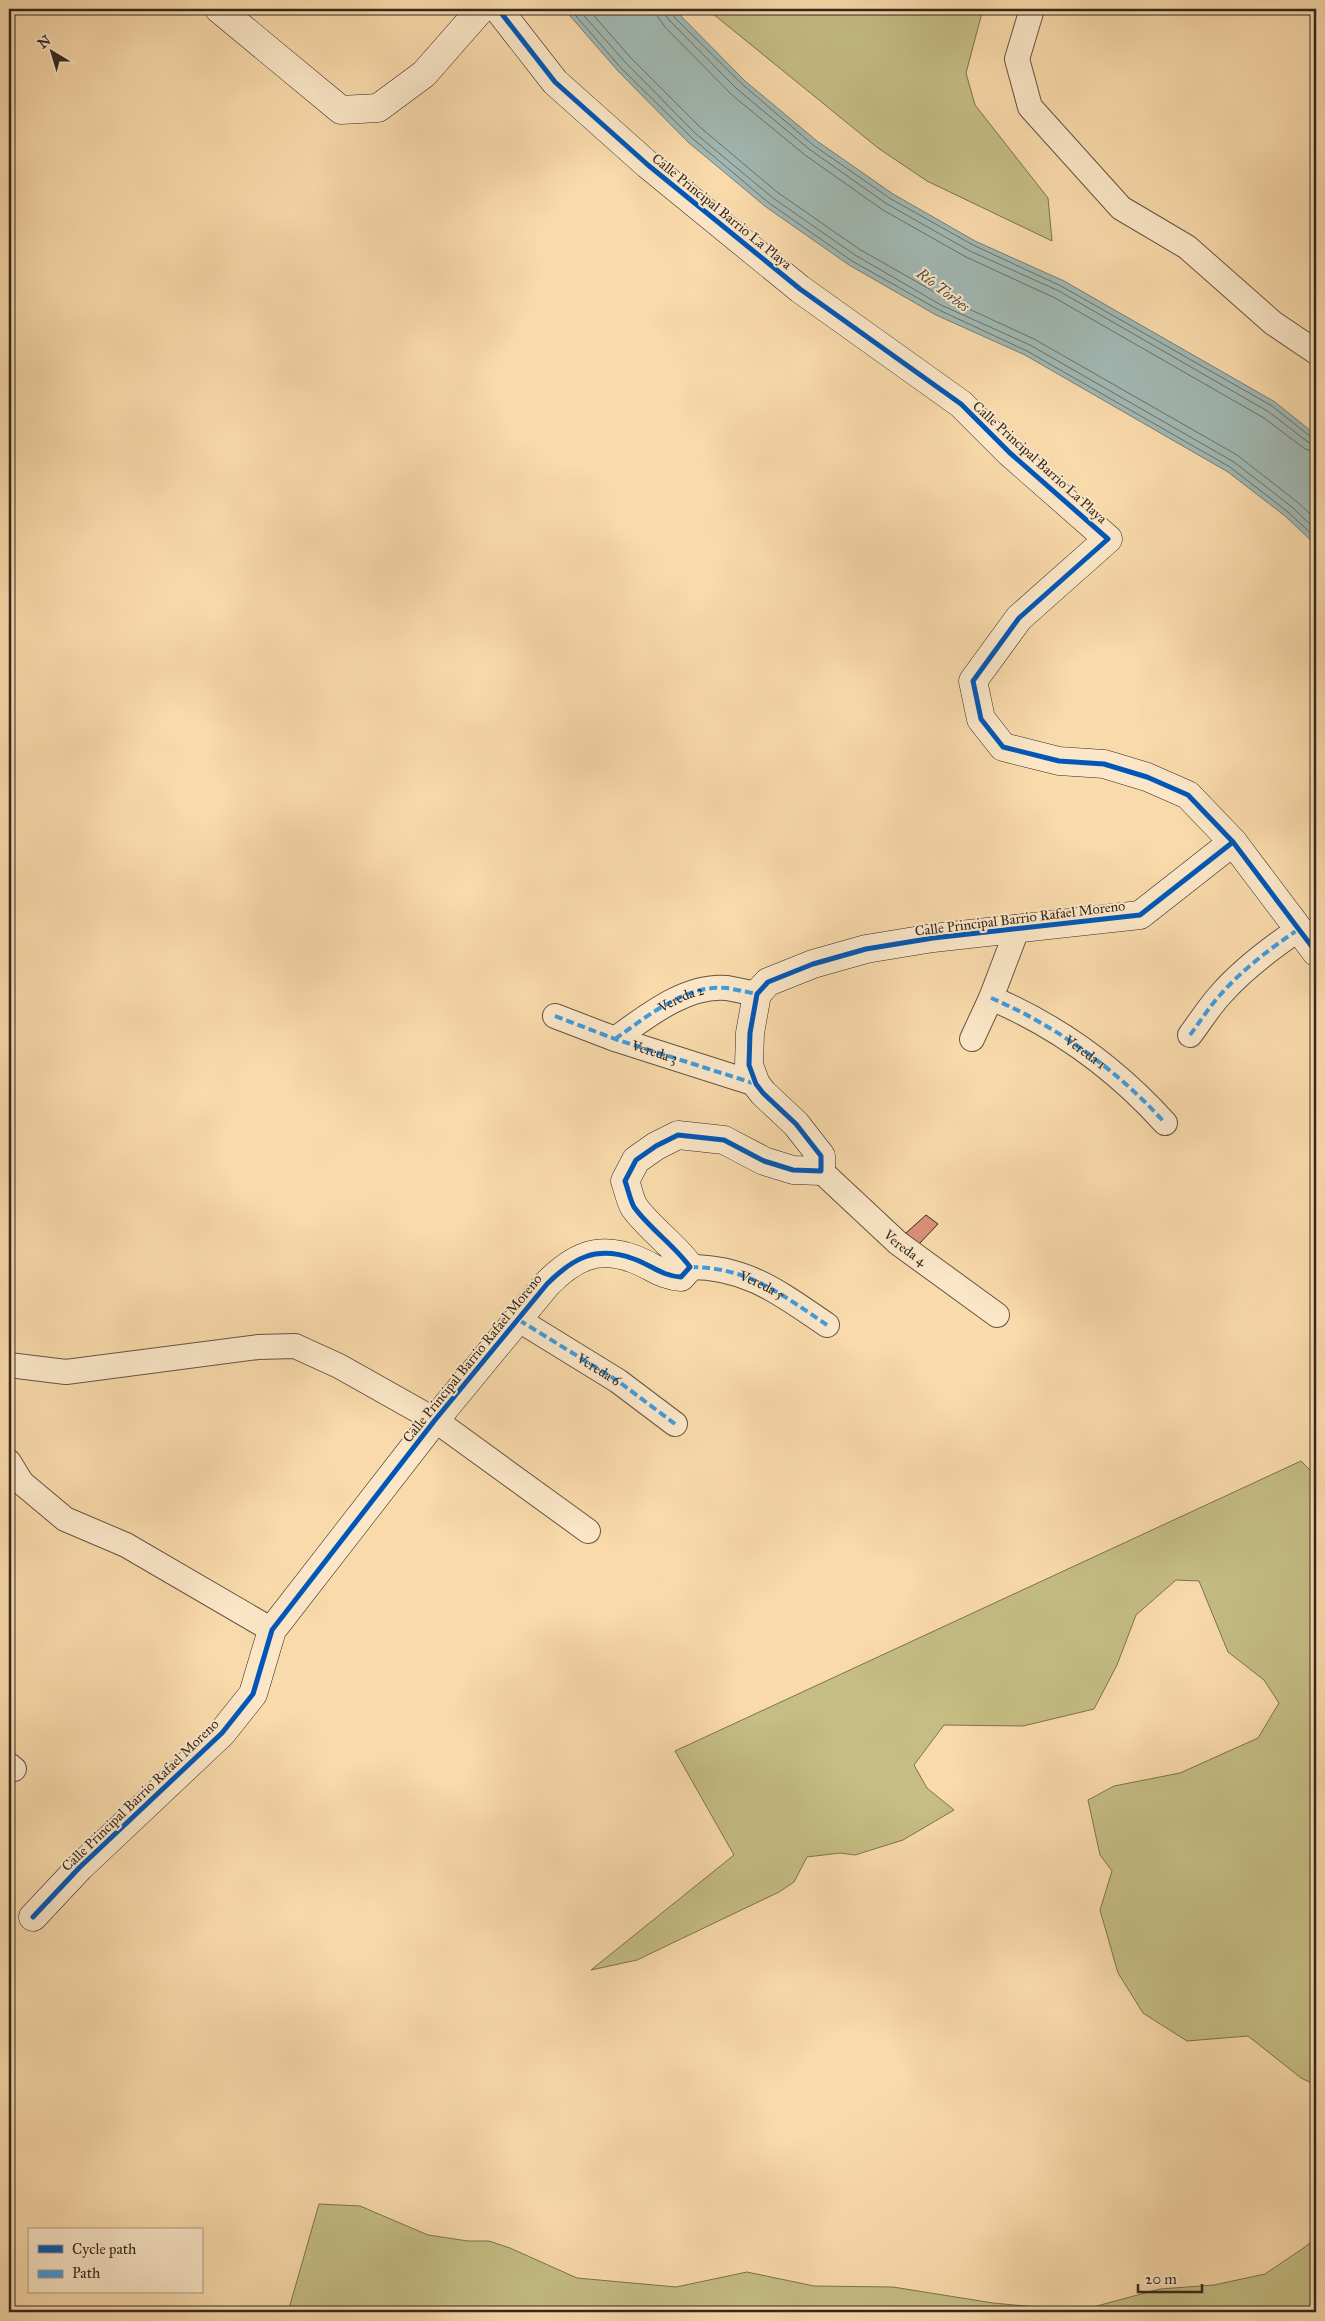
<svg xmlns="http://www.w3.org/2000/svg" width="1325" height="2321" viewBox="0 0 1325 2321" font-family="'IM FELL Great Primer',serif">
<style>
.green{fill:#c5bd84;stroke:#7c7252}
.water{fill:#a1b8b3;stroke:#757e78}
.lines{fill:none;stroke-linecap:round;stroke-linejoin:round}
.shore{stroke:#6a7069;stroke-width:1}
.building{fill:#db917a;stroke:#34271f}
.street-casing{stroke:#655442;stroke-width:26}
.secondary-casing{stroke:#34271f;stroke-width:29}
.street{stroke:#fbe7c8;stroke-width:24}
.secondary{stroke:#fbe7c8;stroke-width:28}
.quiet{stroke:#3e9ce0;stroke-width:4;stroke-dasharray:8 4;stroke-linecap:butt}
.cycleway-casing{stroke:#fbe7c8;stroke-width:8}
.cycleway{stroke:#0057b8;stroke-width:5}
.labels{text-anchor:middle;stroke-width:4;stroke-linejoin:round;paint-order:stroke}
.street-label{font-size:14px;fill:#34271f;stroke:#fbe7c8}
.water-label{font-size:15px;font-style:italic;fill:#4f4b44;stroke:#fbe7c8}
</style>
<rect width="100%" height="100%" fill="#f9daab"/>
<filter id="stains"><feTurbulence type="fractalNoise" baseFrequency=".004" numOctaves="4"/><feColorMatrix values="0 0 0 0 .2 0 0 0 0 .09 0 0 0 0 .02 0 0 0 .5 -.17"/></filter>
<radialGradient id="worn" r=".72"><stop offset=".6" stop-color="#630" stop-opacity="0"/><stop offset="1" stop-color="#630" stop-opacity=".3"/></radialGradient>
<g class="green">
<path d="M 707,9 L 983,9 L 966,73 L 975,105 L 1048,198 L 1052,241 L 927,181 L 878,148 Z"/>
<path d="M 1301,1461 L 1316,1476 L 1316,2085 L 1301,2078 L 1248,2036 L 1187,2041 L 1143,2013 L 1118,1973 L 1100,1910 L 1112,1871 L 1100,1855 L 1088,1800 L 1114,1786 L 1180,1773 L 1258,1738 L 1279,1703 L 1264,1680 L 1228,1652 L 1199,1581 L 1176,1580 L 1136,1615 L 1117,1665 L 1094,1709 L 1023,1726 L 944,1725 L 914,1765 L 927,1788 L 954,1810 L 903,1840 L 855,1855 L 840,1853 L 807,1857 L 794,1882 L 779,1892 L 637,1960 L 591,1970 L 734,1855 L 675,1751 Z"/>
<path d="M 319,2204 L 360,2206 L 428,2235 L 468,2241 L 489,2241 L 510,2248 L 577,2278 L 676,2287 L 747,2272 L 814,2286 L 893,2287 L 993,2303 L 1078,2311 L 1160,2289 L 1214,2285 L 1265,2274 L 1305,2247 L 1316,2238 L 1316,2312 L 288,2312 Z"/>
</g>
<path class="water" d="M 564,9 L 674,9 L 745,81 L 817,141 L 893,194 L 975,241 L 1064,281 L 1275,402 L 1316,435 L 1316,545 L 1285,516 L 1228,472 L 1025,355 L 936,315 L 849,265 L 766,207 L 688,142 L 618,71 Z"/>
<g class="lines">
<g class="shore">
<path d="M 570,9 L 621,68 L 692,138 L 769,203 L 852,261 L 939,310 L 1027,351 L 1230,467 L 1288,512 L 1316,538"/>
<path d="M 578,9 L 626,63 L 696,134 L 773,198 L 855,255 L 941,305 L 1030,345 L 1234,462 L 1292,507 L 1316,530"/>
<path d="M 588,9 L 631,58 L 701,128 L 777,192 L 859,249 L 945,298 L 1034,339 L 1237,455 L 1296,501 L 1316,519"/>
<path d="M 657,9 L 658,17 L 665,27 L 732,95 L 805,155 L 883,210 L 966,257 L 1055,298 L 1264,418 L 1305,449 L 1316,452"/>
<path d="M 664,9 L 666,16 L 671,22 L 737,89 L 809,149 L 887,204 L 970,251 L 1059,291 L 1269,412 L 1308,442 L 1316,444"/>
<path d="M 671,9 L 675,18 L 742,84 L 813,145 L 891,199 L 973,245 L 1061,286 L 1272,406 L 1311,437 L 1316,438"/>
</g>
</g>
<path class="building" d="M 926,1215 L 938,1224 L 918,1245 L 906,1233 Z"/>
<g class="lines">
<defs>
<g id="street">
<path d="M 1032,9 L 1017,59 L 1030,107 L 1121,208 L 1187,247 L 1273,323 L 1316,352"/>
<path d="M 991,998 C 1057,1026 1117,1070 1165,1123"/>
<path d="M 555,1016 L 615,1039 L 756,1084"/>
<path d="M 1190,1035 C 1200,1022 1209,1007 1221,994 C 1243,969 1271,948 1299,929"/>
<path id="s1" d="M 615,1039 C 646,1017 686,984 727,988 C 737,990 747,992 757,994"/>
<path d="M 972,1039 L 991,998 L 1018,927"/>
<path id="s2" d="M 821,1171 L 898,1243 L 997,1315"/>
<path id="s3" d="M 690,1267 C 748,1267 781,1294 827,1325"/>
<path d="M 519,1320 L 618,1381 L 675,1424"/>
<path d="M 9,1365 L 66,1372 L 258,1347 L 295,1346 L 339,1366 L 435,1420 L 588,1531"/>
<path d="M 9,1462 L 22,1483 L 65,1519 L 126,1545 L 272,1630"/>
<path d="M 9,1765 L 14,1769"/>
</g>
<g id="secondary">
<path d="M 219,9 L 341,110 L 378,108 L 424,74 L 481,9"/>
<path d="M 498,9 L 555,82 L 648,165 L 800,289 L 961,404 L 1010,453 L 1108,539 L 1019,618 L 973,681 L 981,719 L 1003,747 L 1059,761 L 1104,764 L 1147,777 L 1188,795 L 1233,842 L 1316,952"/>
<path d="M 33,1917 L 80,1867 L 222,1733 L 253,1694 L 272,1630 L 435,1420 L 547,1284 C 573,1258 596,1245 634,1259 C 651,1265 662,1276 681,1277 L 690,1267 C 674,1245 650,1229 634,1207 C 630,1200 628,1189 625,1181 L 636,1160 L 656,1146 L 678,1135 L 724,1140 L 764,1161 L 793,1170 L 821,1171 L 821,1156 L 796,1124 L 763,1093 L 756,1084 L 749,1065 L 750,1033 L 757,994 L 768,982 L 813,964 L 866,949 L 933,938 L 1140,915 L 1233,842"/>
</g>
</defs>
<use href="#street" class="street-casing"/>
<use href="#secondary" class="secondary-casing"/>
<use href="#street" class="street"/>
<use href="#secondary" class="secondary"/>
<g class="quiet">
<path id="s4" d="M 991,998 C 1057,1026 1117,1070 1165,1123"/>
<path id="s5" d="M 555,1016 L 615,1039 L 756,1084"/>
<path d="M 1190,1035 C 1200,1022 1209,1007 1221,994 C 1243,969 1271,948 1299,929"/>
<path d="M 615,1039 C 646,1017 686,984 727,988 C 737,990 747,992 757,994"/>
<path d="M 690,1267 C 748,1267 781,1294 827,1325"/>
<path id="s6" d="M 519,1320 L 618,1381 L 675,1424"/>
</g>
<defs>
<g id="cycleway">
<path d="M 498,9 L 555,82 L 648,165 L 800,289 L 961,404 L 1010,453 L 1108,539 L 1019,618 L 973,681 L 981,719 L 1003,747 L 1059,761 L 1104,764 L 1147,777 L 1188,795 L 1233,842 L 1316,952"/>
<path d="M 33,1917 L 80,1867 L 222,1733 L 253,1694 L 272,1630 L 435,1420 L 547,1284 C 573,1258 596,1245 634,1259 C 651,1265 662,1276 681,1277 L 690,1267 C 674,1245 650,1229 634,1207 C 630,1200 628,1189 625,1181 L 636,1160 L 656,1146 L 678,1135 L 724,1140 L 764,1161 L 793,1170 L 821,1171 L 821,1156 L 796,1124 L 763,1093 L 756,1084 L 749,1065 L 750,1033 L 757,994 L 768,982 L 813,964 L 866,949 L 933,938 L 1140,915 L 1233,842"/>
</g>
</defs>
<use href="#cycleway" class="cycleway-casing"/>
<use href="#cycleway" class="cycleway"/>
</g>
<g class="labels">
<g class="street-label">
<text transform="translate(722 211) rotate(39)" y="5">Calle Principal Barrio La Playa</text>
<text transform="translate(1040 462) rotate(42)" y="5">Calle Principal Barrio La Playa</text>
<text transform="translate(1020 918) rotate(-7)" y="5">Calle Principal Barrio Rafael Moreno</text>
<text dy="5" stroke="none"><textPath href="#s1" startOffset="78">Vereda 2</textPath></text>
<text dy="5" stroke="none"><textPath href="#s5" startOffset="106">Vereda 3</textPath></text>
<text dy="5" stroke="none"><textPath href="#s4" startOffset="109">Vereda 1</textPath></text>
<text dy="5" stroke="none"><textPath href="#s2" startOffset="114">Vereda 4</textPath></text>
<text dy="5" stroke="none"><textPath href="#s3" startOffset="75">Vereda 5</textPath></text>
<text transform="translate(472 1358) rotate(-51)" y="5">Calle Principal Barrio Rafael Moreno</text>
<text dy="5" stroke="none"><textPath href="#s6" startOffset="94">Vereda 6</textPath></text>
<text transform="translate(140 1795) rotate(-44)" y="5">Calle Principal Barrio Rafael Moreno</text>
</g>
<g class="water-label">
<text transform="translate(943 290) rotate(37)" y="5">Río Torbes</text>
</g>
</g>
<rect width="1325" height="2321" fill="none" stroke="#f9daab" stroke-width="30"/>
<rect x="10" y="10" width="1305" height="2301" fill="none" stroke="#34271f" stroke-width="2.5"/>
<rect x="15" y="15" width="1295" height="2291" fill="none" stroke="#34271f"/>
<rect x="28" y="2228" width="175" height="65" fill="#fbe7c8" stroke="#ab9a84"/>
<rect x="38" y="2245" width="25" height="8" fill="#0057b8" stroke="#ab9a84"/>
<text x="72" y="2254" font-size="15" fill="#34271f">Cycle path</text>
<rect x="38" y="2270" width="25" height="8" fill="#3e9ce0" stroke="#ab9a84"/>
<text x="72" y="2278" font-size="15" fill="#34271f">Path</text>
<g transform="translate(52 52) rotate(322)" stroke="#fbe7c8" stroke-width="4" paint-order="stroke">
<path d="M0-4L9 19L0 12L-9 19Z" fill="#34271f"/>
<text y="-8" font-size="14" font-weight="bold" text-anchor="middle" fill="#34271f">N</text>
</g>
<path d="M1138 2284v8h64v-8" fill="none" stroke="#34271f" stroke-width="2.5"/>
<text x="1145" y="2284" font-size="15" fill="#34271f" stroke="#fbe7c8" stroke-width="4" paint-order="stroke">20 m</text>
<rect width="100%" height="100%" filter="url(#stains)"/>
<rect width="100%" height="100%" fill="url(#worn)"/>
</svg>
